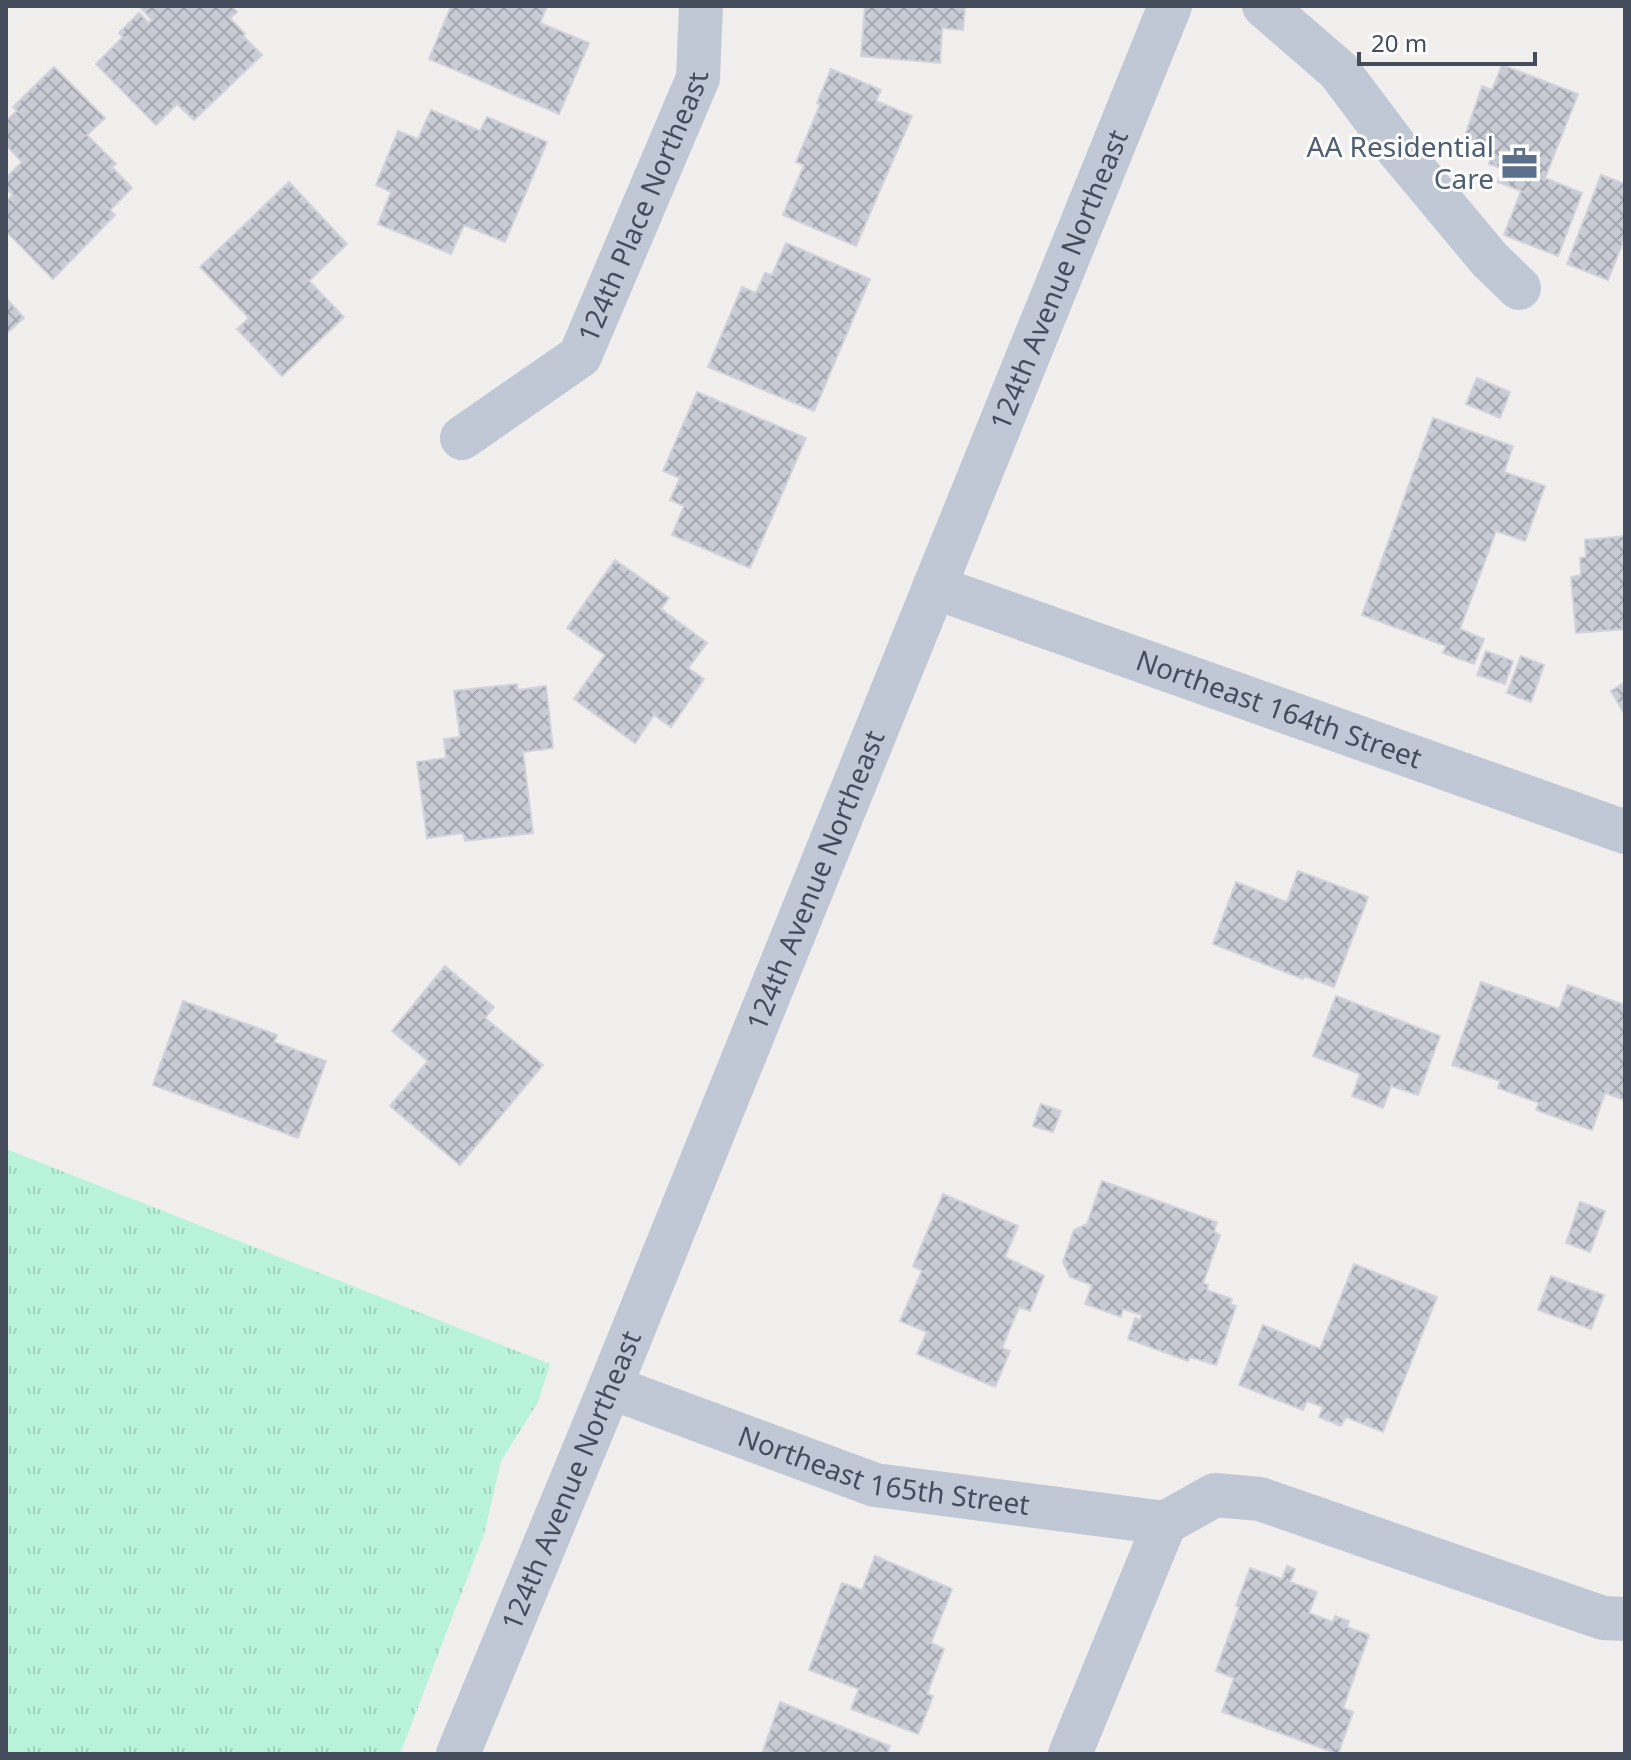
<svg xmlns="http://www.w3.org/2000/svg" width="1631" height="1760" viewBox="0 0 1631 1760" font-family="'Noto Sans',sans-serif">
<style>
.grass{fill:url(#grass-tufts)}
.building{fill:url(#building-cross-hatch);stroke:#d2d2da;stroke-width:2}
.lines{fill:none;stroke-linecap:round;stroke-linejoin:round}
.minor{stroke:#c0c7d5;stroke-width:44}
.labels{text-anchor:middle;stroke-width:6;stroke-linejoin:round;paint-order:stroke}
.service-label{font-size:28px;fill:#4e5e75;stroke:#fff;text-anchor:end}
.street-label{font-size:28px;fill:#454d5d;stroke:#fff}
</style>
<defs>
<pattern id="grass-tufts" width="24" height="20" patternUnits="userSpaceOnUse" patternTransform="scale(2)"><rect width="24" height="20" fill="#b8f3da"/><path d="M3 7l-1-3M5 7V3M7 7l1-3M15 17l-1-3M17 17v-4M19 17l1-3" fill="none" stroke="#a0d2be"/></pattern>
<pattern id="building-cross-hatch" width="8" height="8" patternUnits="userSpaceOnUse" patternTransform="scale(2)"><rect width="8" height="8" fill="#c9ccd4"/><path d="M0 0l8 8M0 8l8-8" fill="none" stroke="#a5a8af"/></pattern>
</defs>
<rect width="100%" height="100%" fill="#f1eeee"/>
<path class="grass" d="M 6,1149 L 550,1364 L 538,1402 L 501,1461 L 484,1534 L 400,1754 L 6,1754 Z"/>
<g class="building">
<path d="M 139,6 L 231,6 L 237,12 L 230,18 L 245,34 L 243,36 L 262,55 L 194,120 L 177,104 L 156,125 L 96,64 L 123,37 L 119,33 L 139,13 L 149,23 L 152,20 Z"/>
<path d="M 451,6 L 547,6 L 540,23 L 589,43 L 559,114 L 429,59 Z"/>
<path d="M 865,6 L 965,6 L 963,30 L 942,28 L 940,63 L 861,56 Z"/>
<path d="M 1502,65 L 1578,94 L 1545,178 L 1582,193 L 1558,256 L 1504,235 L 1521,191 L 1498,182 L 1503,169 L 1489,164 L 1492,154 L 1463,142 L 1482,86 L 1492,90 Z"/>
<path d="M 54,67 L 105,118 L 87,135 L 116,164 L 112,167 L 132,188 L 110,210 L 115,215 L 53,279 L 6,231 L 6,202 L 13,195 L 6,188 L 6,178 L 22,162 L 6,145 L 6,121 L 17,111 L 13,107 Z"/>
<path d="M 831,69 L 881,90 L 876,101 L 912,116 L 856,246 L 783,215 L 804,165 L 796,162 L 820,105 L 817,103 Z"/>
<path d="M 431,110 L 480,131 L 487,117 L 547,142 L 505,242 L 464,225 L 451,254 L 378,224 L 391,192 L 376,185 L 398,131 L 418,139 Z"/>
<path d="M 1601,175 L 1625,184 L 1625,237 L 1608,280 L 1567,264 Z"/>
<path d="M 289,182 L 347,244 L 309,281 L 344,317 L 282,376 L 237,329 L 249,318 L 200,267 Z"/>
<path d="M 786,243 L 870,279 L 814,411 L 708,367 L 742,287 L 756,293 L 765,273 L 772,275 Z"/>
<path d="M 6,298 L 24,318 L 6,334 Z"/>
<path d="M 1477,378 L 1510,392 L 1500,418 L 1466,404 Z"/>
<path d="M 697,392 L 806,438 L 750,568 L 672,535 L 684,506 L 670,500 L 680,478 L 663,471 Z"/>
<path d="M 1433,418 L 1513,446 L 1504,472 L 1545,486 L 1525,541 L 1496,531 L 1460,629 L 1484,639 L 1474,664 L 1443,653 L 1446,646 L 1362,615 Z"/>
<path d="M 1625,536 L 1625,629 L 1576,633 L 1571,577 L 1581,575 L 1580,558 L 1586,557 L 1585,540 Z"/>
<path d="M 615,560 L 669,598 L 661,609 L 707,643 L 688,668 L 704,679 L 671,727 L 654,715 L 635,743 L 574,699 L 605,655 L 567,628 Z"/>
<path d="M 1486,651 L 1513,661 L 1505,684 L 1477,675 Z"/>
<path d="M 1521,656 L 1544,665 L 1531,702 L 1507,693 Z"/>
<path d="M 1625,682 L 1625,715 L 1611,691 Z"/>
<path d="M 517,684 L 518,690 L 546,686 L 553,748 L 523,752 L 533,833 L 465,841 L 463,833 L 427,838 L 417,762 L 446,758 L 444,739 L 460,737 L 454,691 Z"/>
<path d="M 1298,871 L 1368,897 L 1334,987 L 1304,976 L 1303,979 L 1213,944 L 1236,882 L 1287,902 Z"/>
<path d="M 445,966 L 494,1007 L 485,1018 L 543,1065 L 460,1165 L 390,1106 L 428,1061 L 392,1031 Z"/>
<path d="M 1481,982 L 1559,1009 L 1568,985 L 1625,1005 L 1625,1100 L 1605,1093 L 1592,1130 L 1536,1110 L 1539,1103 L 1498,1088 L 1500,1081 L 1452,1065 Z"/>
<path d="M 1336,996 L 1440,1036 L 1418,1095 L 1391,1086 L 1383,1108 L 1352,1096 L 1360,1074 L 1313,1056 Z"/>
<path d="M 183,1001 L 277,1035 L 274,1042 L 326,1061 L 298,1138 L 153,1085 Z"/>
<path d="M 1041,1104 L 1061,1111 L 1053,1132 L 1033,1126 Z"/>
<path d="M 1102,1181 L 1217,1222 L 1214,1232 L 1220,1235 L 1203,1283 L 1208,1285 L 1207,1290 L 1232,1299 L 1230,1304 L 1236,1306 L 1216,1365 L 1190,1357 L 1188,1361 L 1128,1339 L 1135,1318 L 1140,1320 L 1142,1315 L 1123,1309 L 1121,1317 L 1085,1304 L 1092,1285 L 1070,1277 L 1063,1262 L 1074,1230 L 1087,1224 Z"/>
<path d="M 943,1194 L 1018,1226 L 1005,1257 L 1044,1276 L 1030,1311 L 1019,1307 L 1002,1348 L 1010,1351 L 995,1387 L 917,1354 L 927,1332 L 900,1321 L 922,1271 L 913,1266 Z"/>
<path d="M 1580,1202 L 1605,1211 L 1590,1252 L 1566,1243 Z"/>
<path d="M 1354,1264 L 1437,1297 L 1383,1432 L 1346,1417 L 1341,1426 L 1319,1417 L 1323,1407 L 1307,1401 L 1303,1410 L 1239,1385 L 1263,1325 L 1320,1349 Z"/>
<path d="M 1551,1276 L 1604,1295 L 1591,1329 L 1538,1310 Z"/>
<path d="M 875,1556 L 952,1589 L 931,1643 L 944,1649 L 927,1694 L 933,1696 L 918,1734 L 851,1709 L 859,1689 L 809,1670 L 842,1583 L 862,1590 Z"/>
<path d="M 1287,1566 L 1295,1569 L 1290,1582 L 1317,1592 L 1309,1613 L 1333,1622 L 1335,1616 L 1349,1621 L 1347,1627 L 1369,1635 L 1343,1708 L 1353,1712 L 1338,1754 L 1222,1712 L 1234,1678 L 1216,1671 L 1239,1607 L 1236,1606 L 1250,1568 L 1282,1579 Z"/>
<path d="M 780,1702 L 890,1746 L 887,1754 L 762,1754 Z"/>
</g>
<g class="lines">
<g class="minor">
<path d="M 1264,6 L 1338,70 L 1399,151 L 1490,260 L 1519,288"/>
<path id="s1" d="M 462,438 L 580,356 L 698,78 L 701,6"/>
<path id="s2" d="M 934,587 L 1625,832"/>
<path id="s3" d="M 610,1387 L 875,1485 L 1165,1523"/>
<path d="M 1165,1523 L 1215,1495 L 1260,1499 L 1603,1618 L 1625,1619"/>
<path id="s4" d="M 458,1754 L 610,1387 L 1170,6"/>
<path d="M 1070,1754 L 1165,1523"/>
</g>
</g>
<defs>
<symbol id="office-bare" viewBox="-9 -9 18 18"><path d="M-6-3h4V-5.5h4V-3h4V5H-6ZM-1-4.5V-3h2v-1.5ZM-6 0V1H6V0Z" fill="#5c6f8a" stroke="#fff" stroke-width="2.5" paint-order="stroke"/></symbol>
</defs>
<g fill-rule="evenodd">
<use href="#office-bare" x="1494" y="138" width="51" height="51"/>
</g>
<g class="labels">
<g class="service-label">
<text x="1494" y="157">AA Residential<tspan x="1494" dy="32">Care</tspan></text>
</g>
<g class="street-label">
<text dy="10" stroke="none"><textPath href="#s1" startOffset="306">124th Place Northeast</textPath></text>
<text dy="10" stroke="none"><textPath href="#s4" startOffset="1592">124th Avenue Northeast</textPath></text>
<text dy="10" stroke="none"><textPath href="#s2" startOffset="366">Northeast 164th Street</textPath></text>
<text dy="10" stroke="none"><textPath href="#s4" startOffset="944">124th Avenue Northeast</textPath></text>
<text dy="10" stroke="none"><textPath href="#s3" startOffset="288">Northeast 165th Street</textPath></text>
<text dy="10" stroke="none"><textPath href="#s4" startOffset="296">124th Avenue Northeast</textPath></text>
</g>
</g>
<rect width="1631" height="1760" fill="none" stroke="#454d5d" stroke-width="16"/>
<path d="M1359 52v12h176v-12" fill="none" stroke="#454d5d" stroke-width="4"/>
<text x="1371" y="52" font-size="24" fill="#454d5d" stroke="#ffffff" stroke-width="6" paint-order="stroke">20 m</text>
</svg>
